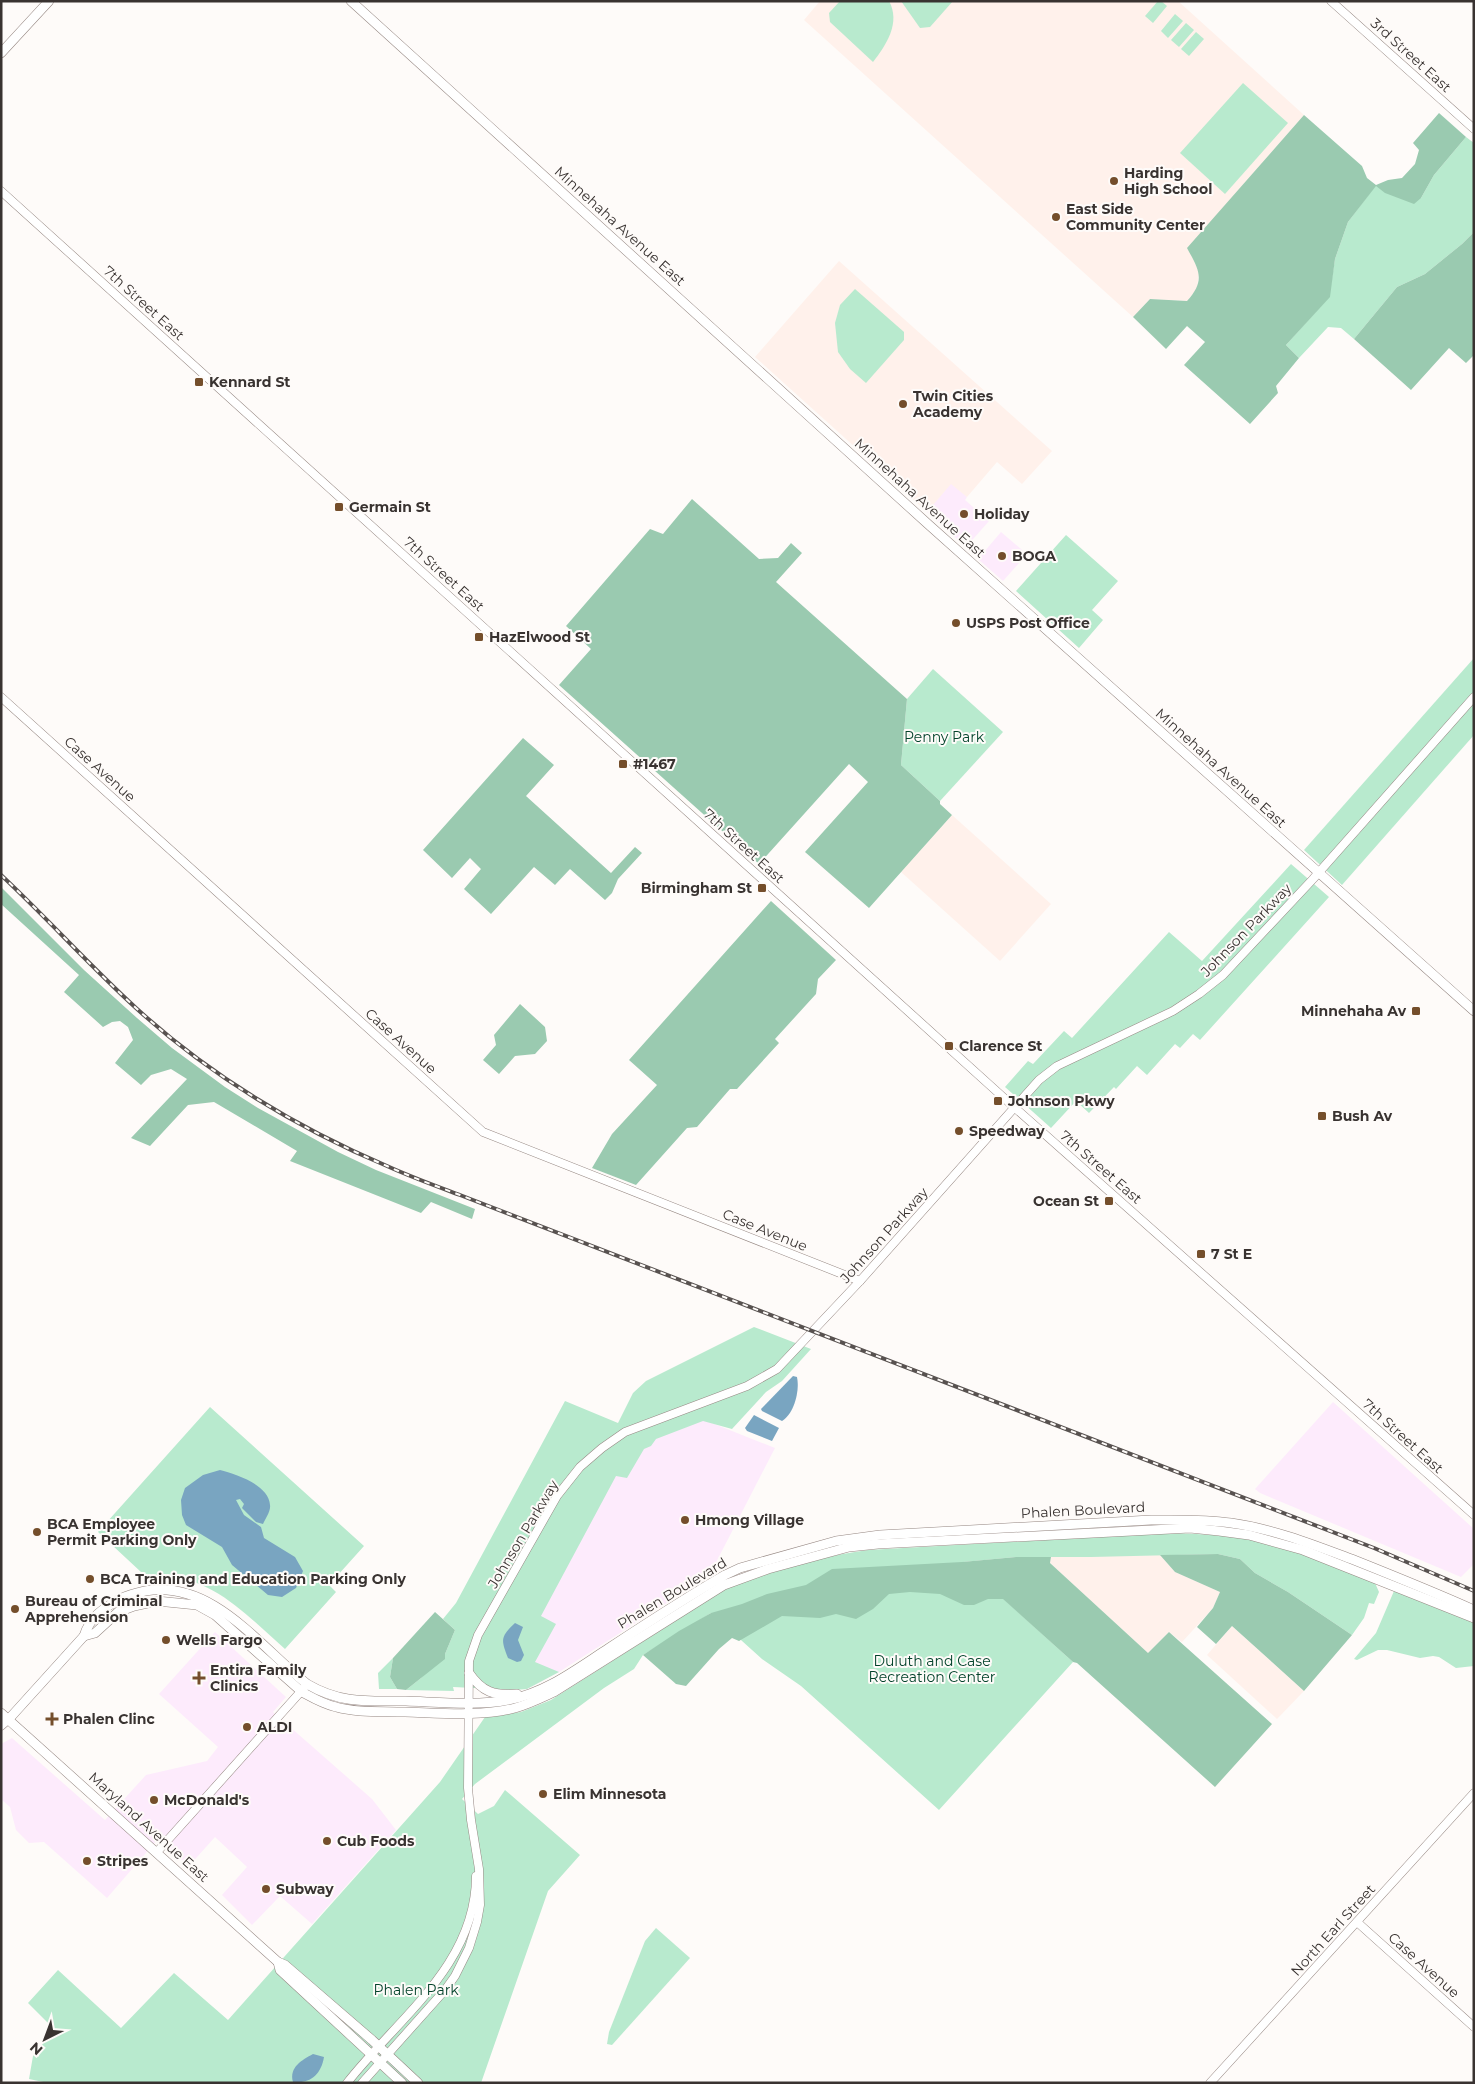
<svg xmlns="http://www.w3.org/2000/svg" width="1475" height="2084" viewBox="0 0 1475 2084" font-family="Montserrat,sans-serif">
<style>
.commercial{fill:#fdebfc}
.built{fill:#fff1eb}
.green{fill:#b8eace}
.forest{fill:#9acab0}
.water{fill:#79a5c1}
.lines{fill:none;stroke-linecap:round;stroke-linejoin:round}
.tertiary-casing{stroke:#968883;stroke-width:9}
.secondary-casing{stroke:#968883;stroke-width:10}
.tertiary{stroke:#fff;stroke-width:8}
.secondary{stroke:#fff;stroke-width:9}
.rail-casing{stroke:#585250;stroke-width:4}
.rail{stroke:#fefbf9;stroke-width:2;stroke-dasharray:5.5;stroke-linecap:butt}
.poi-dot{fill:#744e2b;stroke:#fefbf9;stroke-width:2}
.labels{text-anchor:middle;stroke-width:4;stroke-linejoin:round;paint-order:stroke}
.street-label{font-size:14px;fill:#393331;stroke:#fefbf9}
.poi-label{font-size:14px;font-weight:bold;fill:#393331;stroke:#fefbf9;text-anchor:start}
.park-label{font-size:14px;fill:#03432b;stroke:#fefbf9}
</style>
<rect width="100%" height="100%" fill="#fefbf9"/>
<g class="commercial">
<path d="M 951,483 L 967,497 L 965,500 L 989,521 L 966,547 L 927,512 Z"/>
<path d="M 1001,532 L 1027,554 L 1003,581 L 978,559 Z"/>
<path d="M 1333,1402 L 1474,1529 L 1474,1564 L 1461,1577 L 1260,1493 L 1255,1489 Z"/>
<path d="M 692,1415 L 775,1448 L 709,1576 L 559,1672 L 527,1689 L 479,1655 L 577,1481 Z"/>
<path d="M 215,1632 L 286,1697 L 273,1712 L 372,1799 L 396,1830 L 312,1924 L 280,1896 L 252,1925 L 222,1895 L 247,1867 L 215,1837 L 189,1866 L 158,1839 L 107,1898 L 44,1842 L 29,1843 L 16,1830 L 10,1807 L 1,1799 L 1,1744 L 12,1738 L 105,1820 L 146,1775 L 207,1761 L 218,1747 L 159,1694 Z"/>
</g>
<g class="built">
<path d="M 820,1 L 1178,1 L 1304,115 L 1188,248 L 1199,272 L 1197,289 L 1187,301 L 1150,299 L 1133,317 L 804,20 Z"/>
<path d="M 839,261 L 1052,451 L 1022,484 L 997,462 L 967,497 L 951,484 L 927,512 L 755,357 Z"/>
<path d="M 952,815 L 1051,904 L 1000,961 L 901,872 Z"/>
<path d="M 1160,1555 L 1175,1572 L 1220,1592 L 1213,1608 L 1182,1642 L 1169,1632 L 1148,1653 L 1050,1563 L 1051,1557 Z"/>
<path d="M 1232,1626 L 1304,1691 L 1277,1719 L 1207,1655 Z"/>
</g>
<g class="green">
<path d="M 840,1 L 889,1 C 901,23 886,45 873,62 L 830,22 L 829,13 Z"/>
<path d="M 901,1 L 953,1 L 930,27 L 920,28 Z"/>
<path d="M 1158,1 L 1161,1 L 1167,6 L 1153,23 L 1145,16 Z"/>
<path d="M 1175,14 L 1183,21 L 1168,38 L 1161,31 Z"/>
<path d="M 1186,23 L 1194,30 L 1179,47 L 1171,40 Z"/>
<path d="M 1196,32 L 1204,39 L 1189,56 L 1181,49 Z"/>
<path d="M 1243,83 L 1288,123 L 1225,194 L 1180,153 Z"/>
<path d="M 1466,137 L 1474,143 L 1474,232 L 1462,244 L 1425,274 L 1397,287 L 1354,339 L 1341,328 L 1328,327 L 1299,358 L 1286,345 L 1329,297 L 1335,259 L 1348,222 L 1376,185 L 1421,198 L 1434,175 Z"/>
<path d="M 855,289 L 904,332 L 904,340 L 866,383 L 850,369 L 838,352 L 835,323 L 840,305 Z"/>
<path d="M 1066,535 L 1118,581 L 1092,610 L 1103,620 L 1079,648 L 1016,591 Z"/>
<path d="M 1474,658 L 1474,735 L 1342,885 L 1304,850 Z"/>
<path d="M 933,669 L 1003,732 L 940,801 L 901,765 L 907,699 Z"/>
<path d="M 1291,864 L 1329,897 L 1200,1040 L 1193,1034 L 1180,1048 L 1175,1044 L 1147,1075 L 1137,1066 L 1116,1089 L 1114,1087 L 1089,1113 L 1076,1101 L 1051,1128 L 1005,1087 L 1028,1061 L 1033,1064 L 1064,1031 L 1072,1038 L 1169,932 L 1202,961 Z"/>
<path d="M 754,1327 L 811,1349 L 782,1381 L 766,1392 L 732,1429 L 703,1421 L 656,1439 L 651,1446 L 644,1449 L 627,1478 L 616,1476 L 541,1616 L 556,1624 L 535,1662 L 559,1672 L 527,1689 L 514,1690 L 453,1687 L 454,1691 L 406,1690 L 421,1678 L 445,1654 L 455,1630 L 443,1619 L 456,1603 L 565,1401 L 618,1423 L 633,1393 L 646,1381 Z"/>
<path d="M 210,1407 L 364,1546 L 329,1585 L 336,1592 L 285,1649 C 244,1613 205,1568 146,1578 L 141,1572 L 98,1532 Z"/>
<path d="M 1169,1533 C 1200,1534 1231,1535 1261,1542 C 1301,1552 1338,1568 1375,1583 L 1379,1592 L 1374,1604 L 1369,1603 L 1364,1618 L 1352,1635 L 1288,1592 L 1255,1573 L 1240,1559 L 1218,1554 L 1091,1557 L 1016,1557 L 963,1562 L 1073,1662 L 939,1810 L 801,1686 L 762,1659 L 711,1613 L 643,1655 L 634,1669 L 604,1688 L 475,1784 L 462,1799 L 478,1814 L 494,1806 L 505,1790 L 580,1855 L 548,1891 L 481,2083 L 48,2083 L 29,2079 L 33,2056 L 54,2029 L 28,2003 L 58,1970 L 121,2028 L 174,1973 L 228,2020 L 440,1782 L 485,1717 L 521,1712 L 551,1700 L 727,1588 C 772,1571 821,1556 868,1550 Z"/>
<path d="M 1394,1591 L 1474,1623 L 1474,1666 L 1456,1668 L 1439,1657 L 1433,1656 L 1420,1658 L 1387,1650 L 1378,1650 L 1357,1660 L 1354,1659 L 1376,1633 Z"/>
<path d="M 393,1658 L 390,1677 L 397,1689 L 379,1689 L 378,1673 Z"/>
<path d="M 656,1928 L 690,1958 L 612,2045 L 607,2044 L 609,2032 L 645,1941 Z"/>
</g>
<g class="forest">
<path d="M 1439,113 L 1466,137 L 1434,175 L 1421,198 L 1414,204 L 1385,193 L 1376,186 L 1348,222 L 1335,259 L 1330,297 L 1286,345 L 1299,358 L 1276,386 L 1278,393 L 1250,424 L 1184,365 L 1205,342 L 1187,326 L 1166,349 L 1133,317 L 1150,299 L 1187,301 C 1206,280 1199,270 1187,248 L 1304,115 L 1362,166 L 1367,178 L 1376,185 L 1388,180 L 1402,178 L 1415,164 L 1419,150 L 1413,143 Z"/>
<path d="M 1474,232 L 1474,355 L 1466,363 L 1449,348 L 1411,390 L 1354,339 L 1397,287 L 1425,274 L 1462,244 Z"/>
<path d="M 692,499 L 759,559 L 778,558 L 791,543 L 802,553 L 776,582 L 907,699 L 901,765 L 940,801 L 940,804 L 952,815 L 869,908 L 805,852 L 868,782 L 849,764 L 759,864 L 559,685 L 591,649 L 566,626 L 650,529 L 663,534 Z"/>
<path d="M 523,738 L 554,765 L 526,796 L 611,873 L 635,847 L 642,853 L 618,879 L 612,893 L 605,900 L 570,869 L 555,885 L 534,867 L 491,914 L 464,889 L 481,869 L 470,858 L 452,878 L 423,850 Z"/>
<path d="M 1,887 L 84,970 L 137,1018 L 172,1048 L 225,1087 L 258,1108 L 338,1152 L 376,1170 L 475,1209 L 472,1219 L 431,1202 L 421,1213 L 290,1161 L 297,1151 L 214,1102 L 188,1105 L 150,1146 L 131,1138 L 187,1079 L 171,1069 L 151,1075 L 141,1085 L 115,1063 L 133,1040 L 128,1027 L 120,1021 L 112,1022 L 103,1027 L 64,992 L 79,975 L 1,904 Z"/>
<path d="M 771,901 L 836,960 L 818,979 L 816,994 L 775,1039 L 779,1043 L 737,1089 L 730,1089 L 697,1127 L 687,1128 L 636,1185 L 592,1168 L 612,1134 L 657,1085 L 629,1060 Z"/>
<path d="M 520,1004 L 545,1027 L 547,1041 L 535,1054 L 515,1056 L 499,1074 L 483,1060 L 496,1045 L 494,1035 Z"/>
<path d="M 1218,1554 L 1240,1559 L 1255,1573 L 1288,1592 L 1352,1635 L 1304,1691 L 1232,1626 L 1216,1644 L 1197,1627 L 1213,1608 L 1220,1592 L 1175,1572 L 1160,1555 Z"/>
<path d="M 1016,1557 L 1051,1557 L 1050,1563 L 1148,1653 L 1169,1632 L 1272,1724 L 1215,1787 L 1077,1663 L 1073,1662 L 1003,1599 L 988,1599 L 974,1605 L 964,1605 L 940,1594 L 910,1592 L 889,1594 L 873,1609 L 856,1619 L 836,1614 L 820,1618 L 782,1616 L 739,1641 L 732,1638 L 719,1649 L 686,1686 L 676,1684 L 643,1655 L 679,1631 L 711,1613 L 742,1604 L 767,1594 L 806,1585 L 832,1569 L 962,1562 Z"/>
<path d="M 435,1612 L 455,1630 L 445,1654 L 445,1659 L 406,1690 L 397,1689 L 390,1677 L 393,1658 Z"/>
</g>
<g class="water">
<path d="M 793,1376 L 797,1377 C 800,1391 794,1414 782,1421 L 762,1411 L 761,1409 Z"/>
<path d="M 754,1415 L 779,1428 L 772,1441 L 747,1431 L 745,1428 Z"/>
<path d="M 220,1470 C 236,1474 269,1485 270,1505 C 271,1511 265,1519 263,1524 L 256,1522 L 242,1508 L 244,1504 L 240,1499 L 236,1500 L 244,1515 L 261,1527 L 264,1538 L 295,1557 L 303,1571 L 296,1588 L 282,1597 L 268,1595 L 232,1565 L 222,1547 L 186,1525 L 182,1515 L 181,1500 L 185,1488 L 203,1475 Z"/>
<path d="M 515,1623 L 523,1627 L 518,1640 L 524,1655 L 521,1661 L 517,1662 L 508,1658 C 501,1640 500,1637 515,1623 Z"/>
<path d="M 313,2054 L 324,2057 C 321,2075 310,2084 293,2082 C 289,2067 302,2060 313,2054 Z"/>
</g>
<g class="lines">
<defs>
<g id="tertiary">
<path d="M 1331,1 L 1474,129"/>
<path d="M 1,191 L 1014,1107 L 1474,1515"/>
<path d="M 1,697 L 483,1132 L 860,1281"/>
<path d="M 1,1726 L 8,1720"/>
<path d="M 157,1852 L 304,1688"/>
<path d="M 1357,1922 L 1474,2027"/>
<path d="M 347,2083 C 397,2019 476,1965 476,1876"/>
<path d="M 362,2083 L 445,1990 L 455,1976 L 469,1948 L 477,1922 L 480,1905 L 479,1869 L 471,1820 L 468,1788 L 469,1661 L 478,1635 L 557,1496 L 580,1467 L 602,1448 L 625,1432 L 747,1386 L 777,1369 L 860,1281 L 1039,1080 L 1057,1066 L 1173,1011 L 1199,994 L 1223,975 L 1313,879 L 1474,697"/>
<path d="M 1210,2083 L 1474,1793"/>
</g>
<g id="secondary">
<path d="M 351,1 L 929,525 L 1474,1011"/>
<path d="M 1,53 L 49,1"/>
<path d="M 84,1636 L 95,1633 L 118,1612 L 134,1606 L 157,1601 L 197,1605 L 215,1615 L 302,1692 C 313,1698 323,1704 336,1707 C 358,1713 382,1711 405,1712 C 440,1713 480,1717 515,1708 C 529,1704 541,1698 554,1692 L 724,1585 L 768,1569 L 849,1547 L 878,1544 L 1190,1528 L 1219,1531 L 1249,1535 L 1303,1550 L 1474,1618"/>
<path d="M 469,1673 C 482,1692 494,1696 517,1694"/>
<path d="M 1,1713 L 278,1962 L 285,1965 L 372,2040 L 418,2083"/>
<path d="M 8,1720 L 84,1636 C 90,1617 102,1609 120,1599 C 128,1595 136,1593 145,1591 C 212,1579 259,1646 307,1684 C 341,1704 368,1701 406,1701 C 437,1702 478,1706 508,1700 C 546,1693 578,1668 609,1648 C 647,1623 685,1598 725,1575 L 740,1568 L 836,1541 L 880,1535 L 1151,1520 C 1178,1520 1204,1519 1231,1523 C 1274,1529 1314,1545 1354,1560 C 1394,1576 1434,1592 1474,1610"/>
<path d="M 278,1962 L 280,1970 L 402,2083"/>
</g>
</defs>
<use href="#tertiary" class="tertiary-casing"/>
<use href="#secondary" class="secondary-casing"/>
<use href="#tertiary" class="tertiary"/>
<use href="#secondary" class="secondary"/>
<defs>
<path id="rail" d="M 1,875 C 47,918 89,965 136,1008 C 208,1074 297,1128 387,1166 C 411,1177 436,1186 460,1195 L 1374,1548 L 1474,1591"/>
</defs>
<use href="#rail" class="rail-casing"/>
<use href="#rail" class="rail"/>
</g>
<g class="poi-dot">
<circle cx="1114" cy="181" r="5"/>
<circle cx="1056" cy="217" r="5"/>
<rect x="194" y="377" width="10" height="10" rx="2.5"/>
<circle cx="903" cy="404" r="5"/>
<rect x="334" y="502" width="10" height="10" rx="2.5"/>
<circle cx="964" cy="514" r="5"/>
<circle cx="1002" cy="556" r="5"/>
<circle cx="956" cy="623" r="5"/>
<rect x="474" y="632" width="10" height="10" rx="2.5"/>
<rect x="618" y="759" width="10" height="10" rx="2.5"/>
<rect x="757" y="883" width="10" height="10" rx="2.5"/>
<rect x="1411" y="1006" width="10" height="10" rx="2.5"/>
<rect x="944" y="1041" width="10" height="10" rx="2.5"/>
<rect x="993" y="1096" width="10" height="10" rx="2.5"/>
<rect x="1317" y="1111" width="10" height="10" rx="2.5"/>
<circle cx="959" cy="1131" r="5"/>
<rect x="1104" y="1196" width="10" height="10" rx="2.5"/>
<rect x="1196" y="1249" width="10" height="10" rx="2.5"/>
<circle cx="685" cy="1520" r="5"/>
<circle cx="37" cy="1532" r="5"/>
<circle cx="90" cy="1579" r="5"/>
<circle cx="15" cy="1609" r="5"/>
<circle cx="166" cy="1640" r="5"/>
<path d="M196.5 1670.5h5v5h5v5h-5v5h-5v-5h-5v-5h5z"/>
<path d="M49.5 1711.5h5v5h5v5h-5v5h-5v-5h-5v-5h5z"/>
<circle cx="247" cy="1727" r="5"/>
<circle cx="543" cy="1794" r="5"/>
<circle cx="154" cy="1800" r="5"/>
<circle cx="327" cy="1841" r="5"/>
<circle cx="87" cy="1861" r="5"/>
<circle cx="266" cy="1889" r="5"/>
</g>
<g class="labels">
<g class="street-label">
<text transform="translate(1411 55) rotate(42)" y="5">3rd Street East</text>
<text transform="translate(620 226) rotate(42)" y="5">Minnehaha Avenue East</text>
<text transform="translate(144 303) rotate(42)" y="5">7th Street East</text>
<text transform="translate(920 498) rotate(42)" y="5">Minnehaha Avenue East</text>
<text transform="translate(444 574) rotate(42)" y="5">7th Street East</text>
<text transform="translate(1221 768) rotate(42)" y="5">Minnehaha Avenue East</text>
<text transform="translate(100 769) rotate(42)" y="5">Case Avenue</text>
<text transform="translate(744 846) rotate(42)" y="5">7th Street East</text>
<text transform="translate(1246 930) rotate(-46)" y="5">Johnson Parkway</text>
<text transform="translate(401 1041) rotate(42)" y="5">Case Avenue</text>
<text transform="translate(1101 1167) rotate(41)" y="5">7th Street East</text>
<text transform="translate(765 1230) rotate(22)" y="5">Case Avenue</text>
<text transform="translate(884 1235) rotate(-48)" y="5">Johnson Parkway</text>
<text transform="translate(1403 1436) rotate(42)" y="5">7th Street East</text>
<text transform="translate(1083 1510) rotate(-3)" y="5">Phalen Boulevard</text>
<text transform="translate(523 1534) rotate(-59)" y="5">Johnson Parkway</text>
<text transform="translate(672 1593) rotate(-31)" y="5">Phalen Boulevard</text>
<text transform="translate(149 1827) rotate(42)" y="5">Maryland Avenue East</text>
<text transform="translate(1333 1930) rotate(-48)" y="5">North Earl Street</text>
<text transform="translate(1424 1965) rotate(42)" y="5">Case Avenue</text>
</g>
<g class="poi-label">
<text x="1124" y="178">Harding<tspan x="1124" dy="16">High School</tspan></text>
<text x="1066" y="214">East Side<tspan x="1066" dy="16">Community Center</tspan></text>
<text x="209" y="387">Kennard St</text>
<text x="913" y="401">Twin Cities<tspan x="913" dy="16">Academy</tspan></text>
<text x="349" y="512">Germain St</text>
<text x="974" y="519">Holiday</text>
<text x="1012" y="561">BOGA</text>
<text x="966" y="628">USPS Post Office</text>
<text x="489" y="642">HazElwood St</text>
<text x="633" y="769">#1467</text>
<text x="752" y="893" text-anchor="end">Birmingham St</text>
<text x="1406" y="1016" text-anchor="end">Minnehaha Av</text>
<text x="959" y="1051">Clarence St</text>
<text x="1008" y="1106">Johnson Pkwy</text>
<text x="1332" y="1121">Bush Av</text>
<text x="969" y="1136">Speedway</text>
<text x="1099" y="1206" text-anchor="end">Ocean St</text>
<text x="1211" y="1259">7 St E</text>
<text x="695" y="1525">Hmong Village</text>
<text x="47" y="1529">BCA Employee<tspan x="47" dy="16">Permit Parking Only</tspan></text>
<text x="100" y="1584">BCA Training and Education Parking Only</text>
<text x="25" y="1606">Bureau of Criminal<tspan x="25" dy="16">Apprehension</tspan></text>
<text x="176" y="1645">Wells Fargo</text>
<text x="210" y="1675">Entira Family<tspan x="210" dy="16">Clinics</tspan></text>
<text x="63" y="1724">Phalen Clinc</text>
<text x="257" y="1732">ALDI</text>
<text x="553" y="1799">Elim Minnesota</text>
<text x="164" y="1805">McDonald's</text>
<text x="337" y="1846">Cub Foods</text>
<text x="97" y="1866">Stripes</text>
<text x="276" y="1894">Subway</text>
</g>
<g class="park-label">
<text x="944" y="742">Penny Park</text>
<text x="932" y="1666">Duluth and Case<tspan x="932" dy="16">Recreation Center</tspan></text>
<text x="416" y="1995">Phalen Park</text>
</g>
</g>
<rect width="1475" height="2084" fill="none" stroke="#393331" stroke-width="5"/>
<g transform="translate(45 2039) rotate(222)" stroke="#fefbf9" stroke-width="4" paint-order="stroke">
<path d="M0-4L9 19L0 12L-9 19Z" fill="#393331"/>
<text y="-8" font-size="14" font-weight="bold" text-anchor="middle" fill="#393331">N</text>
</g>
</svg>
